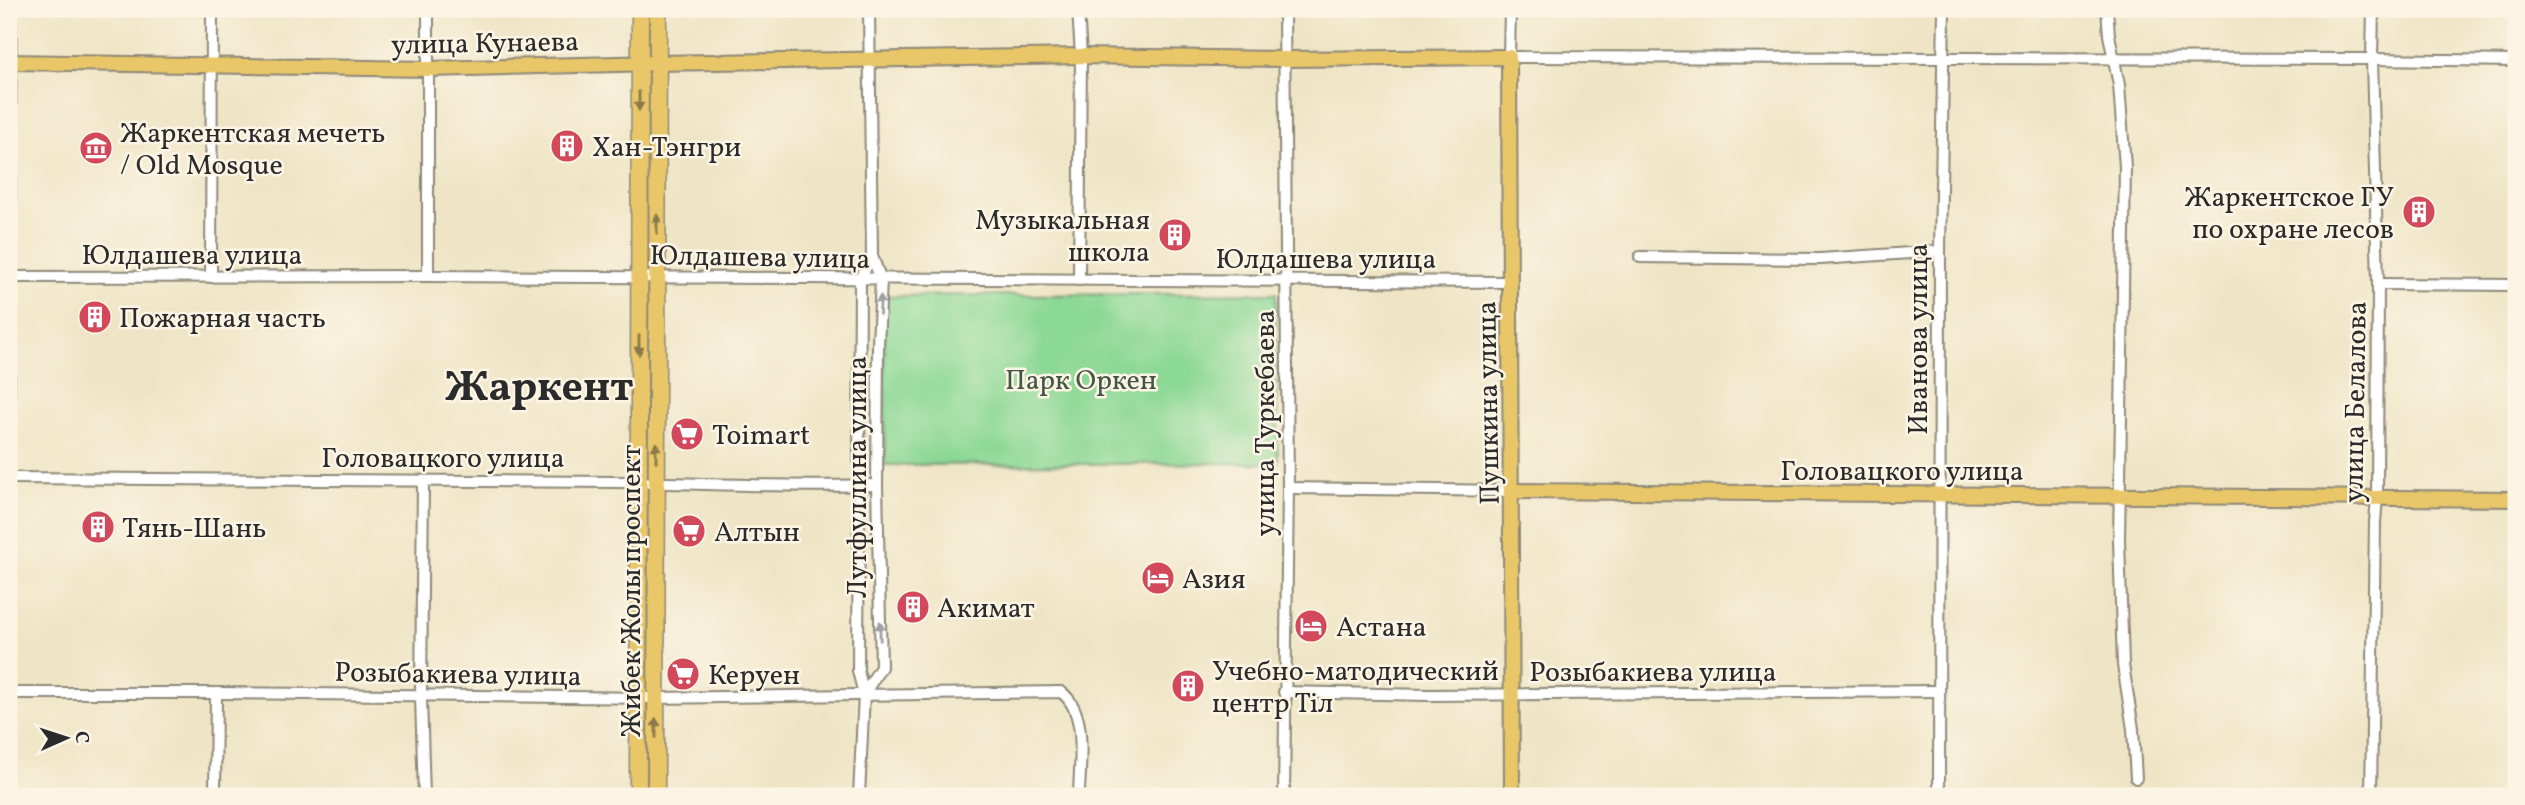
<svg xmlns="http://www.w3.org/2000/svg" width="2525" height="805" viewBox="0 0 2525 805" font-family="Vollkorn,serif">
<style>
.green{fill:#8cd895;stroke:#5c8260;stroke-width:2}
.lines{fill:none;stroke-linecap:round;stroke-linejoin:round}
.minor-casing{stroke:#8d8878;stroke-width:14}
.major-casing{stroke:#8d8878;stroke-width:18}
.highway-casing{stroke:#8d8878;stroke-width:19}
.minor{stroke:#fff;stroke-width:10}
.major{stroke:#e9c769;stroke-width:14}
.highway{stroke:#e9c769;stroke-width:16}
.oneway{fill:#8a794a}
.oneway2{fill:#a0a0a0}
.labels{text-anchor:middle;stroke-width:5;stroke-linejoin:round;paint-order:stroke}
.street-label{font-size:28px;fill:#2b2b2b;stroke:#fcf5e5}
.poi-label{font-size:28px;fill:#2b2b2b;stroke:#fcf5e5;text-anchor:start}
.park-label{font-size:28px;fill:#435646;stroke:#fcf5e5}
.town-label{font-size:42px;font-weight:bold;fill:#2b2b2b;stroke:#fcf5e5}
</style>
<rect width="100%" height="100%" fill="#fcf5e5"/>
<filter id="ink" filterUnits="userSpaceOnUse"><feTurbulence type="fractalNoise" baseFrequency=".0143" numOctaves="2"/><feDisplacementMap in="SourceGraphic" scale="14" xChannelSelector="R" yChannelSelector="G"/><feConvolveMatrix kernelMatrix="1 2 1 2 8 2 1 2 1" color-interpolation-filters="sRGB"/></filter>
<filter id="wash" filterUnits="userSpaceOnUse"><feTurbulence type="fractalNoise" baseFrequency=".00686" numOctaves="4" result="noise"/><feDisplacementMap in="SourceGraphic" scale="28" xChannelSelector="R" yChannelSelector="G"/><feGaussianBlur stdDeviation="1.57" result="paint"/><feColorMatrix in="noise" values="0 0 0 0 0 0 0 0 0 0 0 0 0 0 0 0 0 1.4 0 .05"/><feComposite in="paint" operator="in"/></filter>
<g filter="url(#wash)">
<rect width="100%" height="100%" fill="#efe5c6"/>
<path class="green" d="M 1276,293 L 1278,463 L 885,465 L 884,296 Z"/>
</g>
<g filter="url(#ink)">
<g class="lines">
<defs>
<g id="minor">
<path d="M 1078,9 L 1081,56 L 1079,280"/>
<path d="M 1510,9 L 1509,57 L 2372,59 L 2516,61"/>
<path d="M 2107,9 L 2109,35 L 2119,85 L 2125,167 L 2119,540 L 2123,665 L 2133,729 L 2136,778"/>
<path d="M 1640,257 L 1820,259 L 1940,251"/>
<path d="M 428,276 L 428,9"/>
<path d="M 9,277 L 428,276 L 1510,282"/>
<path d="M 211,277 L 212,9"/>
<path d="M 2378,284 L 2516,285"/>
<path d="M 9,416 L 11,9"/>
<path d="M 9,478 C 212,480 415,481 618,482 C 704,483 791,488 877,485"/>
<path d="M 423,483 L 421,697 L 424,796"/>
<path d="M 1288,488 L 1513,491"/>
<path d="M 1284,692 L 1429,695 L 1939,691"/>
<path d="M 9,693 L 216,693 L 656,698 L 1061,692 C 1089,712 1079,765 1079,796"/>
<path d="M 864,694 L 881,667 L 877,485 L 878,345 L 881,280 L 872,256 L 869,9"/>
<path d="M 215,796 L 216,693"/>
<path d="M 859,796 L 864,694 L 858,671 L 860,279 L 872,256"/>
<path d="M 1284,796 L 1288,488 L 1284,9"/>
<path d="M 1939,796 L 1940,251 L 1944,9"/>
<path d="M 2371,796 L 2375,522 L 2377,497 L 2378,284 L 2372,59 L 2373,9"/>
</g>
<g id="major">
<path d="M 9,62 L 428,69 L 657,63 L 1081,56 L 1284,59 L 1509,57 L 1512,796"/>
<path d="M 1513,491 L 2516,499"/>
</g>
<g id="highway">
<path d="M 638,796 L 640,9"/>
<path d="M 656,796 L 658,9"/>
</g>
</defs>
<use href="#minor" class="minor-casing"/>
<use href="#major" class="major-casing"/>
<use href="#highway" class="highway-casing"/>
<use href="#minor" class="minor"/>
<use href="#major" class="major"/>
<use href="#highway" class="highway"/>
</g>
<defs><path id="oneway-solid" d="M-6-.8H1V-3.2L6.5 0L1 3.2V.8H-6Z" transform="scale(1.75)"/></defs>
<g class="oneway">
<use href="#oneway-solid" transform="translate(639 101) rotate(90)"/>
<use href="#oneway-solid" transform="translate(657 224) rotate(-90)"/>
<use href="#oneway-solid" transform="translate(639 345) rotate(90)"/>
<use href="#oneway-solid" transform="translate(656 452) rotate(-90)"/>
<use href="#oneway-solid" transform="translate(656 728) rotate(-90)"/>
</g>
<g class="oneway2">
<use href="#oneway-solid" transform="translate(880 305) rotate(-87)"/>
<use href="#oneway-solid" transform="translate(880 631) rotate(-91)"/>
</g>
</g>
<defs>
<symbol id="building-disc" viewBox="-11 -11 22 22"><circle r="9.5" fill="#d1495b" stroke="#fcf5e5"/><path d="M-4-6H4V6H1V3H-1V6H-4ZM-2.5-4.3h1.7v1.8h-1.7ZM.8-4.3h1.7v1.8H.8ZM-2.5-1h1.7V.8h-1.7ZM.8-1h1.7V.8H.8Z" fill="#fff"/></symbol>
<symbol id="museum-disc" viewBox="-11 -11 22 22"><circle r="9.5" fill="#d1495b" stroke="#fcf5e5"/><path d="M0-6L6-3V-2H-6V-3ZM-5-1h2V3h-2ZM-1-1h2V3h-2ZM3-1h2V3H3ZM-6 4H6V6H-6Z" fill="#fff"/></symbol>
<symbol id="supermarket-disc" viewBox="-11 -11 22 22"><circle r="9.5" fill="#d1495b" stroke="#fcf5e5"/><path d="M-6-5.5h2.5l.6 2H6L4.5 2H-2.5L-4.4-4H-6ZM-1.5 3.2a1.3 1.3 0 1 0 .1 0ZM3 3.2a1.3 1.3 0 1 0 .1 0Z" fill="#fff"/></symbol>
<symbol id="hotel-disc" viewBox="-11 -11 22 22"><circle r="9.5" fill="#d1495b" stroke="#fcf5e5"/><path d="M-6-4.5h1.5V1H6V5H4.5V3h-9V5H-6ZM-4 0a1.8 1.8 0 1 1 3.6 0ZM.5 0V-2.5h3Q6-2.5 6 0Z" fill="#fff"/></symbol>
</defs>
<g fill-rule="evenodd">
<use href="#building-disc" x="548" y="127" width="38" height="38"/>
<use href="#museum-disc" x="77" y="129" width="38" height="38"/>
<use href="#building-disc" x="2400" y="193" width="38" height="38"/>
<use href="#building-disc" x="1156" y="216" width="38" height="38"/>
<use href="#building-disc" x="76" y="298" width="38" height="38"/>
<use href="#supermarket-disc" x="668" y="415" width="38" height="38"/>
<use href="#building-disc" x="79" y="508" width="38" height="38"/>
<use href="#supermarket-disc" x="670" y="512" width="38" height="38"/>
<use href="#hotel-disc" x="1139" y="559" width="38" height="38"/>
<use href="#building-disc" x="894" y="588" width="38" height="38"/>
<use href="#hotel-disc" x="1292" y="607" width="38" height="38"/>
<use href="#supermarket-disc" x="664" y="655" width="38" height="38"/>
<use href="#building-disc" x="1169" y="667" width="38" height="38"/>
</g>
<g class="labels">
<g class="street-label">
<text transform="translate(485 42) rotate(-1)" y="10">улица Кунаева</text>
<text x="192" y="264">Юлдашева улица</text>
<text transform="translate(760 256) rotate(1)" y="10">Юлдашева улица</text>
<text x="1326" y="268">Юлдашева улица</text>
<text transform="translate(1917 339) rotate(-90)" y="10">Иванова улица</text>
<text transform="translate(2354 402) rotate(-89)" y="10">улица Белалова</text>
<text transform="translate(1487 403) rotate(-91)" y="10">Пушкина улица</text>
<text transform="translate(1264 423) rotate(-90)" y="10">улица Туркебаева</text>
<text x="443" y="467">Головацкого улица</text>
<text x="1902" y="480">Головацкого улица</text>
<text transform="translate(856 477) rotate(-90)" y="10">Лутфуллина улица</text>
<text transform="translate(630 591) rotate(-90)" y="10">Жибек Жолы проспект</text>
<text x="1653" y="681">Розыбакиева улица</text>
<text transform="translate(458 673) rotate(1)" y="10">Розыбакиева улица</text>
</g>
<g class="poi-label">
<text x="120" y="142">Жаркентская мечеть<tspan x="120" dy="32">/ Old Mosque</tspan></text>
<text x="592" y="156">Хан-Тэнгри</text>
<text x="2394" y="206" text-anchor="end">Жаркентское ГУ<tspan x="2394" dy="32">по охране лесов</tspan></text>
<text x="1150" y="229" text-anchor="end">Музыкальная<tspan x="1150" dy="32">школа</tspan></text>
<text x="119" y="327">Пожарная часть</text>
<text x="712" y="444">Toimart</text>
<text x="122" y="537">Тянь-Шань</text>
<text x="714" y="541">Алтын</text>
<text x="1182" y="588">Азия</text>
<text x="937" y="617">Акимат</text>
<text x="1336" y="636">Астана</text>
<text x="1212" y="680">Учебно-матодический<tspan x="1212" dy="32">центр Тіл</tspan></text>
<text x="708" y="684">Керуен</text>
</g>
<g class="park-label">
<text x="1081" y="389">Парк Оркен</text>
</g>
<g class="town-label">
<text x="539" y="400">Жаркент</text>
</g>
</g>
<rect width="2525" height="805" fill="none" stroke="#fcf5e5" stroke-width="35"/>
<g transform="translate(66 738) rotate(87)" stroke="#fcf5e5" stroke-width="5" paint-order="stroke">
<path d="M0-5L12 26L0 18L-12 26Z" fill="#2b2b2b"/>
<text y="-10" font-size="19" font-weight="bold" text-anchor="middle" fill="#2b2b2b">С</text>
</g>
</svg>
